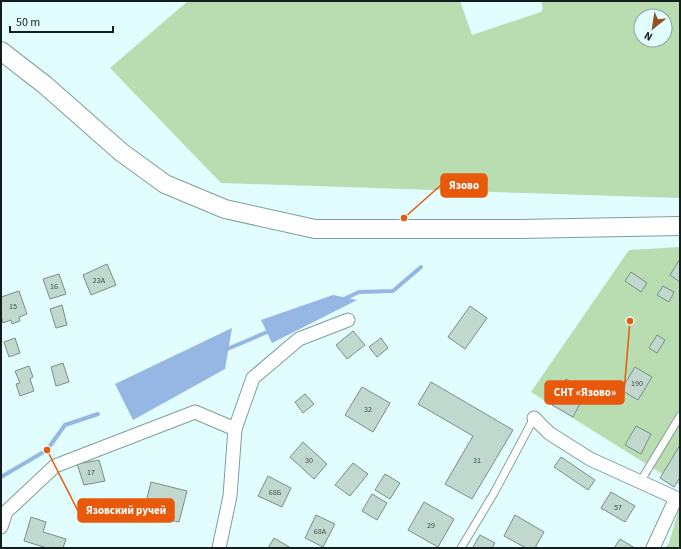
<svg xmlns="http://www.w3.org/2000/svg" width="681" height="549" viewBox="0 0 681 549" font-family="'Source Sans 3',sans-serif">
<style>
.green{fill:#b9ddb0;fill-rule:evenodd}
.water{fill:#96b6e3}
.lines{fill:none;stroke-linecap:round;stroke-linejoin:round}
.stream{stroke:#96b6e3;stroke-width:4}
.building{fill:#c1d8ce;stroke:#798f87}
.service-casing{stroke:#829c9c;stroke-width:9}
.minor-casing{stroke:#829c9c;stroke-width:15}
.secondary-casing{stroke:#829c9c;stroke-width:20}
.service{stroke:#fff;stroke-width:7}
.minor{stroke:#fff;stroke-width:13}
.secondary{stroke:#fff;stroke-width:18}
.labels{text-anchor:middle;stroke-width:3.5;stroke-linejoin:round;paint-order:stroke}
.number-label{font-size:8px;fill:#3e4c49}
.leader{fill:none;stroke:#e8590c;stroke-width:1.5}
.callout-dot{fill:#e8590c;stroke:#e1fdfd;stroke-width:1.5}
.callout{fill:#e8590c;stroke:#e8590c;stroke-width:1.5}
.callout-label{font-size:11px;text-anchor:middle;font-weight:bold;fill:#fff}
</style>
<rect width="100%" height="100%" fill="#e1fdfd"/>
<g class="green">
<path d="M 188,1 L 460,1 L 472,35 L 541,12 L 543,8 L 541,1 L 680,1 L 680,198 L 221,183 L 110,68 ZM 641,16 L 665,16 L 665,40 L 641,40 Z"/>
<path d="M 680,247 L 680,485 L 531,392 L 629,250 Z"/>
<path d="M 680,505 L 680,548 L 665,548 L 669,543 Z"/>
</g>
<g class="water">
<path d="M 333,295 L 357,300 L 272,343 L 261,320 Z"/>
<path d="M 232,328 L 225,369 L 133,420 L 115,384 Z"/>
</g>
<g class="lines">
<g class="stream">
<path d="M 342,300 L 359,292 L 393,291 L 421,267"/>
<path d="M 225,350 L 272,330"/>
<path d="M 1,477 L 47,450 L 65,425 L 98,414"/>
</g>
</g>
<g class="building">
<path d="M 680,259 L 680,282 L 670,275 Z"/>
<path d="M 107,264 L 116,285 L 91,295 L 83,275 Z"/>
<path d="M 631,272 L 647,283 L 641,292 L 625,281 Z"/>
<path d="M 59,274 L 66,294 L 50,299 L 43,279 Z"/>
<path d="M 663,286 L 674,292 L 669,302 L 657,295 Z"/>
<path d="M 19,291 L 27,314 L 19,317 L 20,321 L 12,324 L 11,320 L 3,323 L 1,316 L 1,297 Z"/>
<path d="M 62,305 L 67,325 L 56,328 L 50,309 Z"/>
<path d="M 470,306 L 487,318 L 465,349 L 448,337 Z"/>
<path d="M 353,331 L 365,345 L 347,359 L 336,345 Z"/>
<path d="M 657,335 L 665,340 L 657,353 L 649,348 Z"/>
<path d="M 15,338 L 20,353 L 9,357 L 4,342 Z"/>
<path d="M 381,338 L 388,348 L 377,357 L 369,347 Z"/>
<path d="M 63,363 L 69,382 L 56,386 L 51,367 Z"/>
<path d="M 29,366 L 33,377 L 30,379 L 34,391 L 20,396 L 16,384 L 20,383 L 15,371 Z"/>
<path d="M 635,367 L 652,377 L 638,400 L 621,390 Z"/>
<path d="M 566,379 L 587,390 L 573,417 L 552,405 Z"/>
<path d="M 431,382 L 513,430 L 472,499 L 445,484 L 473,436 L 418,404 Z"/>
<path d="M 362,387 L 390,403 L 373,432 L 345,415 Z"/>
<path d="M 305,394 L 314,404 L 303,413 L 295,402 Z"/>
<path d="M 636,426 L 651,434 L 641,454 L 625,445 Z"/>
<path d="M 303,442 L 327,464 L 314,479 L 290,457 Z"/>
<path d="M 680,445 L 680,477 L 674,487 L 660,478 Z"/>
<path d="M 561,457 L 595,480 L 588,490 L 554,467 Z"/>
<path d="M 99,460 L 105,481 L 84,485 L 77,464 Z"/>
<path d="M 353,463 L 368,474 L 350,496 L 335,485 Z"/>
<path d="M 385,474 L 400,483 L 390,499 L 375,490 Z"/>
<path d="M 268,476 L 291,488 L 282,507 L 258,496 Z"/>
<path d="M 151,482 L 187,491 L 179,522 L 143,514 Z"/>
<path d="M 611,492 L 635,506 L 625,522 L 601,508 Z"/>
<path d="M 372,494 L 387,503 L 377,520 L 362,511 Z"/>
<path d="M 424,502 L 454,519 L 438,547 L 408,530 Z"/>
<path d="M 316,515 L 335,524 L 323,547 L 305,538 Z"/>
<path d="M 515,515 L 544,532 L 535,548 L 526,548 L 504,536 Z"/>
<path d="M 31,517 L 46,522 L 43,532 L 66,539 L 63,548 L 47,548 L 24,541 Z"/>
<path d="M 480,535 L 495,543 L 492,548 L 476,548 L 473,547 Z"/>
<path d="M 274,538 L 291,548 L 268,548 Z"/>
<path d="M 620,539 L 635,548 L 614,548 Z"/>
</g>
<g class="lines">
<defs>
<g id="service">
<path d="M 640,482 L 680,416"/>
<path d="M 461,548 L 494,493 L 534,418"/>
</g>
<g id="minor">
<path d="M 534,418 L 549,433 L 590,459 L 676,498 L 653,548"/>
<path d="M 1,527 L 6,512 L 55,466 L 195,412 L 235,429"/>
<path d="M 219,548 L 230,496 L 235,429 L 253,378 L 299,339 L 348,320"/>
</g>
<path id="secondary" d="M 1,51 L 45,85 L 121,152 L 165,184 L 225,209 L 315,229 L 519,229 L 680,226"/>
</defs>
<use href="#service" class="service-casing"/>
<use href="#minor" class="minor-casing"/>
<use href="#secondary" class="secondary-casing"/>
<use href="#service" class="service"/>
<use href="#minor" class="minor"/>
<use href="#secondary" class="secondary"/>
</g>
<g class="labels">
<g class="number-label">
<text x="99" y="283">23А</text>
<text x="54" y="289">16</text>
<text x="13" y="309">15</text>
<text x="637" y="386">190</text>
<text x="368" y="412">32</text>
<text x="309" y="463">30</text>
<text x="477" y="463">31</text>
<text x="91" y="475">17</text>
<text x="275" y="495">68Б</text>
<text x="618" y="510">57</text>
<text x="431" y="528">29</text>
<text x="320" y="534">68А</text>
</g>
</g>
<path class="leader" d="M404 218L441 185M630 321L624 392M47 450L78 511"/>
<g class="callout-dot">
<circle cx="404" cy="218" r="4"/>
<circle cx="630" cy="321" r="4"/>
<circle cx="47" cy="450" r="4"/>
</g>
<g class="callout">
<rect x="441" y="174" width="46" height="23" rx="4"/>
<rect x="545" y="381" width="79" height="23" rx="4"/>
<rect x="78" y="499" width="96" height="23" rx="4"/>
</g>
<g class="callout-label">
<text x="464" y="189">Язово</text>
<text x="585" y="396">СНТ «Язово»</text>
<text x="126" y="514">Язовский ручей</text>
</g>
<rect width="681" height="549" fill="none" stroke="#131d1d" stroke-width="4"/>
<g transform="translate(653 28) rotate(210)"><circle r="19" fill="#e1fdfd" stroke="#8fa3a3"/>
<path d="M0-3L7 15L0 10L-7 15Z" fill="#945122"/>
<text y="-6" font-size="11" font-weight="bold" text-anchor="middle" fill="#131d1d">N</text>
</g>
<path d="M10 26v6h103v-6" fill="none" stroke="#131d1d" stroke-width="2"/>
<text x="16" y="26" font-size="12" fill="#131d1d" stroke="#e1fdfd" stroke-width="3" paint-order="stroke">50 m</text>
</svg>
